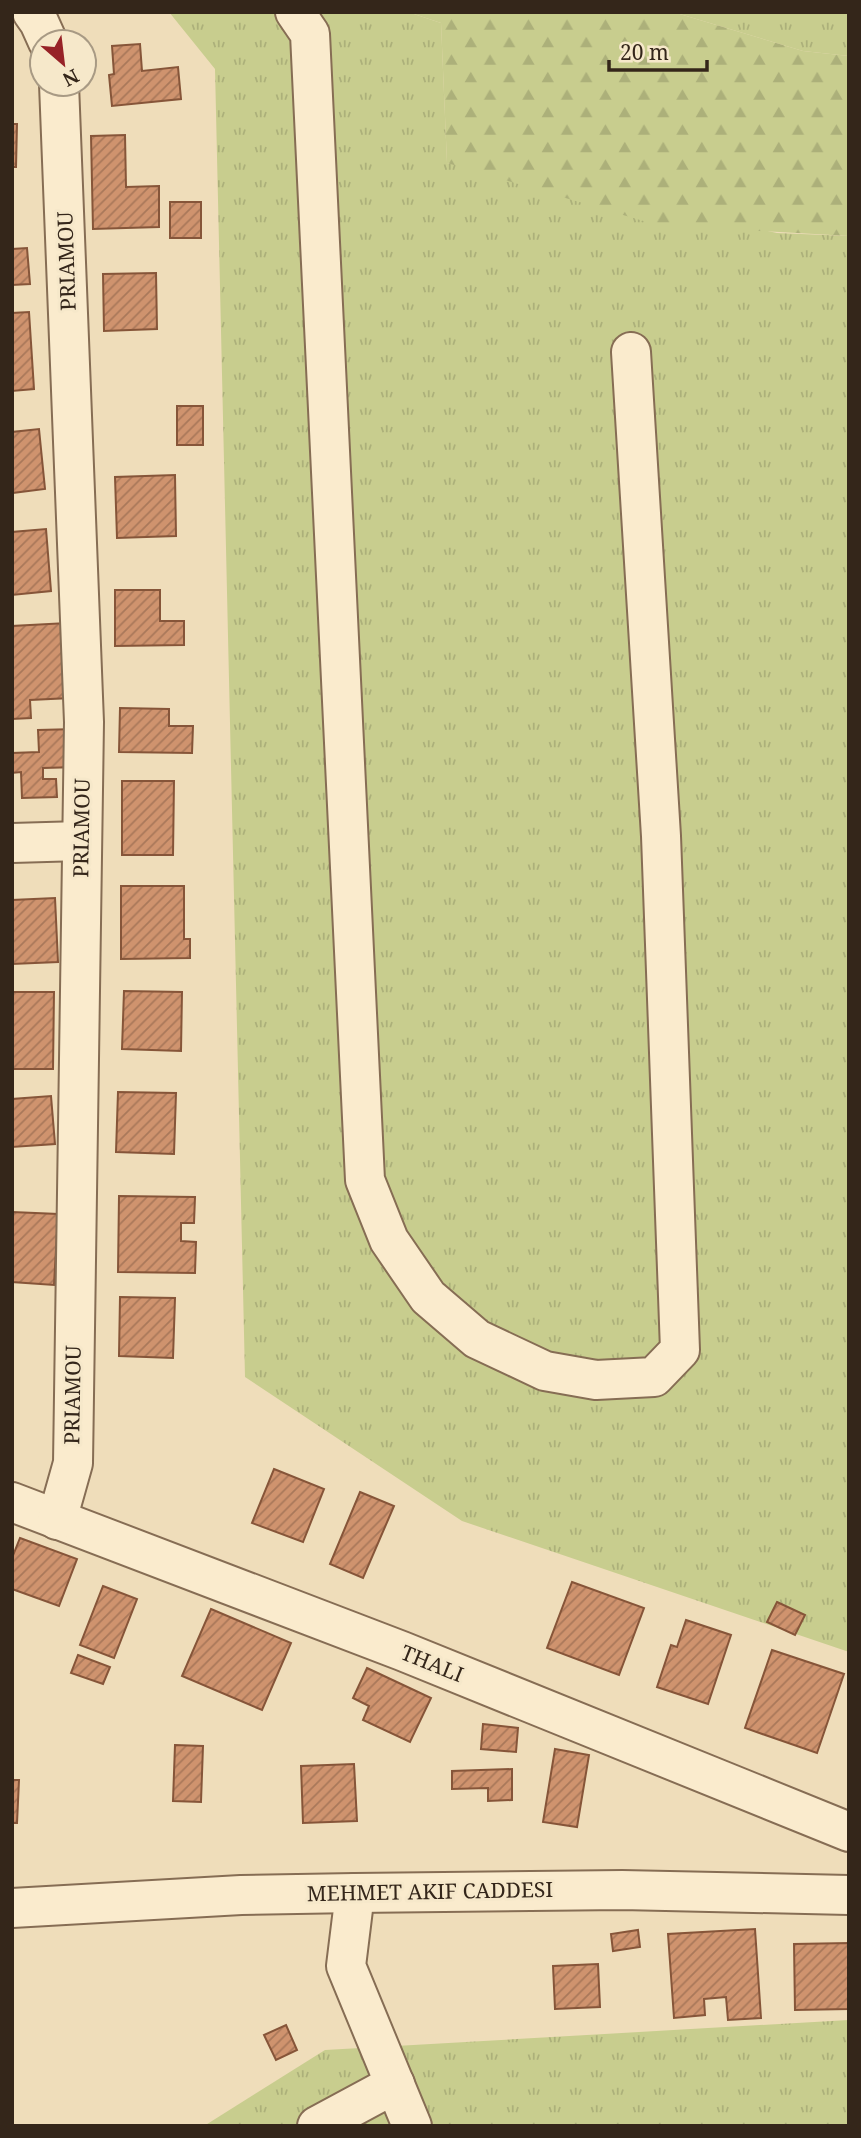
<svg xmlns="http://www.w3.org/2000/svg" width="861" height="2138" viewBox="0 0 861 2138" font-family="'Noto Serif',serif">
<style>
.grass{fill:url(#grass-tufts)}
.forest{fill:url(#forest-firs)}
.building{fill:url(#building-hatch);stroke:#865539;stroke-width:2}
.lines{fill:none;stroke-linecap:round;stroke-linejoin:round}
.minor-casing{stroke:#866d54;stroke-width:42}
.minor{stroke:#faebcd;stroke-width:38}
.labels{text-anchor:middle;stroke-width:6;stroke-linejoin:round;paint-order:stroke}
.street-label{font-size:21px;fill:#34261a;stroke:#f6e8ca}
</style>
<defs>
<pattern id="grass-tufts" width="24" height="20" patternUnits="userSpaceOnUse" patternTransform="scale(1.75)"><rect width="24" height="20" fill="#c8cd8e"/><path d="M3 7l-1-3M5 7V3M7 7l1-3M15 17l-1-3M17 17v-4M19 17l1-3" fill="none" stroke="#acb07a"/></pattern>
<pattern id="forest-firs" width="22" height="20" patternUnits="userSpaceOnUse" patternTransform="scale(1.75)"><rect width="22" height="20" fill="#c8cd8e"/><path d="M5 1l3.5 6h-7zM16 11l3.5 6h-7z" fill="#acb07a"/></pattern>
<pattern id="building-hatch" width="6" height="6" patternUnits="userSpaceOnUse" patternTransform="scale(1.75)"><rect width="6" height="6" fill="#cf936e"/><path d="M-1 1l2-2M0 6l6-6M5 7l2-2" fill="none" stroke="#a9785a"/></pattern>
</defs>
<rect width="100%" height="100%" fill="#efddba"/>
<g class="grass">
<path d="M 169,12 L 408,12 L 441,23 L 447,163 L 777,233 L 849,236 L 849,1652 L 462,1521 L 245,1377 L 215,69 Z"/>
<path d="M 673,12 L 849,12 L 849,56 L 803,51 Z"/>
<path d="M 849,2020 L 849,2126 L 204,2126 L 325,2050 Z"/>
</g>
<path class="forest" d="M 408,12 L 673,12 L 803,51 L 849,56 L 849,236 L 657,225 L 447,163 L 441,23 Z"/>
<g class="building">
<path d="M 140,44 L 142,71 L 178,67 L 181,99 L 112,106 L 109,75 L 114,74 L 112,46 Z"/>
<path d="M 12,124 L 17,124 L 16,167 L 12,167 Z"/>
<path d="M 125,135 L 126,187 L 159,186 L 159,227 L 93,229 L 91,136 Z"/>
<rect x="170" y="202" width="31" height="36"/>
<path d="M 27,248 L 30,284 L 12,285 L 12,249 Z"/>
<path d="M 156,273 L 157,329 L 104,331 L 103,274 Z"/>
<path d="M 29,312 L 34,389 L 12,391 L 12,313 Z"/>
<rect x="177" y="406" width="26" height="39"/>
<path d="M 39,429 L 45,489 L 12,493 L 12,432 Z"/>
<path d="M 175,475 L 176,536 L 117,538 L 115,477 Z"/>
<path d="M 46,529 L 51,591 L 12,595 L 12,532 Z"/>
<path d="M 115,590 L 160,590 L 160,621 L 184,621 L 184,645 L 115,646 Z"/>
<path d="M 67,623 L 71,698 L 30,700 L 31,718 L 12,719 L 12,626 Z"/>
<path d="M 120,708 L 169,709 L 169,726 L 193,726 L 192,753 L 119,752 Z"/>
<path d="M 76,729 L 78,767 L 43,768 L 43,779 L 56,779 L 57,797 L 22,798 L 21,772 L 12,773 L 12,753 L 39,752 L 38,730 Z"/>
<path d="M 122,781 L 174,781 L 173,855 L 122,855 Z"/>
<path d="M 121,886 L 184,886 L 184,939 L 190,939 L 190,958 L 121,959 Z"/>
<path d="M 55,898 L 58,962 L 12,964 L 12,900 Z"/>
<path d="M 124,991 L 182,992 L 181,1051 L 122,1049 Z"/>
<path d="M 12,992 L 54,992 L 53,1069 L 12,1069 Z"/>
<path d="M 118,1092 L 176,1093 L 174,1154 L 116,1152 Z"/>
<path d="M 51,1096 L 55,1144 L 12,1147 L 12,1099 Z"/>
<path d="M 119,1196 L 195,1197 L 194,1223 L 181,1223 L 181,1241 L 196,1242 L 195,1273 L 118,1272 Z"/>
<path d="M 12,1212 L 58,1214 L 54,1285 L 12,1282 Z"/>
<path d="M 120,1297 L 175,1298 L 173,1358 L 119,1356 Z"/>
<path d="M 274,1469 L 324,1489 L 303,1542 L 252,1523 Z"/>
<path d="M 360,1492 L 394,1506 L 363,1578 L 330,1564 Z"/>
<path d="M 20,1538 L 77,1559 L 59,1606 L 12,1589 L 12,1558 Z"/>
<path d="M 572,1582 L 644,1608 L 619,1675 L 547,1648 Z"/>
<path d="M 103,1586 L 137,1599 L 114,1658 L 80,1645 Z"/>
<path d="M 777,1602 L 805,1615 L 795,1635 L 767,1622 Z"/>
<path d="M 211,1609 L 291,1643 L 262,1710 L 182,1676 Z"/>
<path d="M 686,1620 L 731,1635 L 708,1704 L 657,1687 L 671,1645 L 677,1647 Z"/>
<path d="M 772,1650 L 844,1674 L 817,1753 L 745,1728 Z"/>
<path d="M 78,1655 L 110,1667 L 103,1684 L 71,1673 Z"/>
<path d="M 367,1668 L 431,1698 L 410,1742 L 363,1720 L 369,1706 L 353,1698 Z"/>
<path d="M 483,1724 L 518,1728 L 516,1752 L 481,1749 Z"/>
<path d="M 175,1745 L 203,1746 L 201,1802 L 173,1801 Z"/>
<path d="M 555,1749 L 589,1755 L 577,1827 L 543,1822 Z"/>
<path d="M 354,1764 L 357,1821 L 303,1823 L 301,1766 Z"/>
<path d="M 512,1769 L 512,1800 L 488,1801 L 488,1788 L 452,1789 L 452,1771 Z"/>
<path d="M 12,1780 L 19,1780 L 17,1823 L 12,1823 Z"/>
<path d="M 755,1929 L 761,2018 L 728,2020 L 726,1997 L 704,1999 L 705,2015 L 674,2018 L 668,1934 Z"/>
<path d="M 638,1930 L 640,1947 L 613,1951 L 611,1934 Z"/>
<path d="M 849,1943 L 849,2009 L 795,2010 L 794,1944 Z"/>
<path d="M 598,1964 L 600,2007 L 555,2009 L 553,1966 Z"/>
<path d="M 286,2025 L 297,2050 L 276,2060 L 264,2035 Z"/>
</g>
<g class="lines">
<defs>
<g id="minor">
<path d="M 32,12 L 39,22 L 48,42"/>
<path d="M 295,12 L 310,34 L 365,1180 L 389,1240 L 428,1297 L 477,1339 L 545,1371 L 596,1380 L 654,1377 L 680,1350 L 661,836 L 631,352"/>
<path d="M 12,843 L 81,841"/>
<path d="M 12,1502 L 402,1651 L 849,1832"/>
<path d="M 57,1520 L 73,1463 L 84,722 L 59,84"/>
<path d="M 355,1893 L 346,1966 L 412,2126"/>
<path d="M 12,1908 L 241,1895 L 355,1893 L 622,1890 L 849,1895"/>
<path d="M 317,2126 L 395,2084"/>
</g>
</defs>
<use href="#minor" class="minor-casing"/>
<use href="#minor" class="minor"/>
</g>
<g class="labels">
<g class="street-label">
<text transform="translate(67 261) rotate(-92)" y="7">PRIAMOU</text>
<text transform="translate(82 828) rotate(-89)" y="7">PRIAMOU</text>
<text transform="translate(73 1395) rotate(-89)" y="7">PRIAMOU</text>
<text transform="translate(432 1664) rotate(22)" y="7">THALI</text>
<text transform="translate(430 1892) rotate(-1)" y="7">MEHMET AKIF CADDESI</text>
</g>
</g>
<rect width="861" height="2138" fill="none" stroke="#34261a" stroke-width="28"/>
<g transform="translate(63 63) rotate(152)"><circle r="33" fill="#f6e8ca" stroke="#a89a84" stroke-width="2"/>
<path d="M0-5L12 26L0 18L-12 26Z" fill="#972227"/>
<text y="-10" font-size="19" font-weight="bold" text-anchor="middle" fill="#34261a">N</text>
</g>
<path d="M609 60v10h98v-10" fill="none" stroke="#34261a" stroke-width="3.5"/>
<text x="620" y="60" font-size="21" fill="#34261a" stroke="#f6e8ca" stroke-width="5" paint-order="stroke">20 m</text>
</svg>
